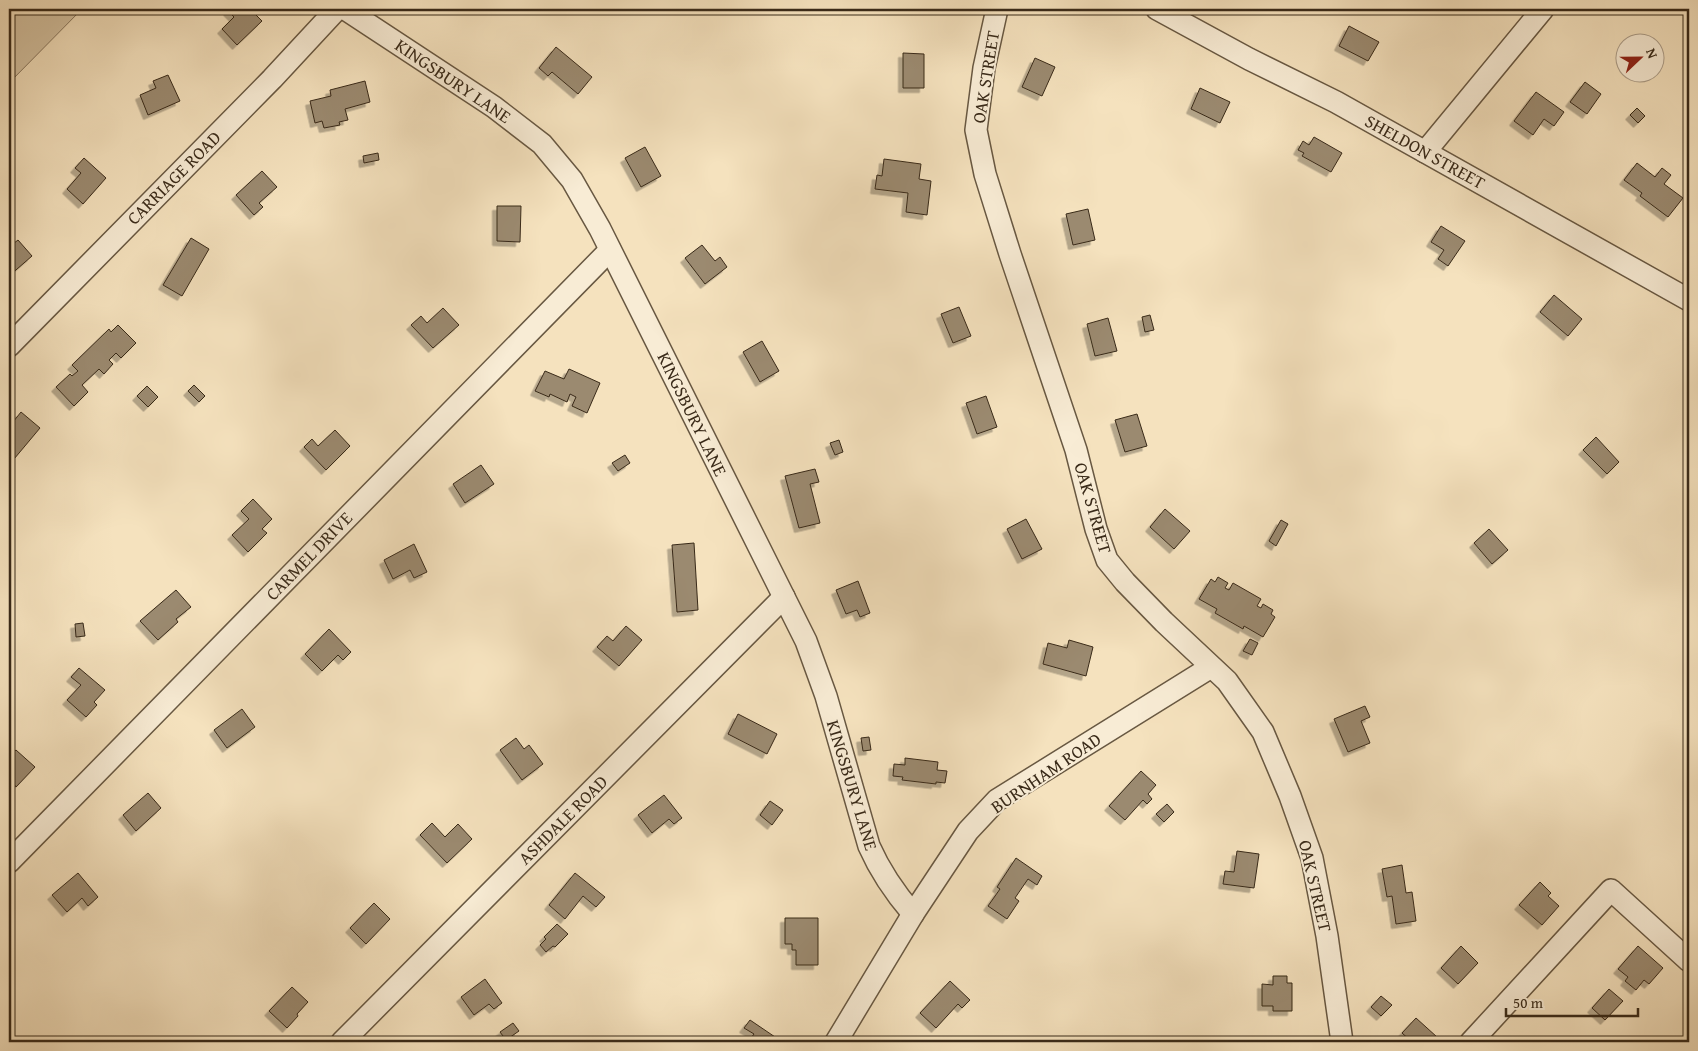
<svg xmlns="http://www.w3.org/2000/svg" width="1698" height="1051" viewBox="0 0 1698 1051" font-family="'Gentium Book Plus',serif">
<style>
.green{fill:#d5c3a2;stroke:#87765e}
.building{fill:#9b8a6f;stroke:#392a19;filter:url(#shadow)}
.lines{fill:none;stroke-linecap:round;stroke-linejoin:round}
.minor-casing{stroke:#685842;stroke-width:24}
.minor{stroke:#f8ecd5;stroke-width:21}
.labels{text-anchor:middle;stroke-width:4;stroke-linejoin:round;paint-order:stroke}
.street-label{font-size:18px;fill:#392a19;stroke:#f8ecd5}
</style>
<defs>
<filter id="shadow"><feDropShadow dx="-4.5" dy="4.5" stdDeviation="0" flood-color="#0004"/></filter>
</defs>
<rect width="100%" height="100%" fill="#f5e2be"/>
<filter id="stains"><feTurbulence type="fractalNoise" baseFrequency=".004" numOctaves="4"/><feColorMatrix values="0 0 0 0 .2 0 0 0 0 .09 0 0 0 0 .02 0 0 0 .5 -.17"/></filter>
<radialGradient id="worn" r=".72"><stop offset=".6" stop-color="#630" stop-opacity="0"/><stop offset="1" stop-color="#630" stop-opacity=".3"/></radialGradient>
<path class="green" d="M 9,9 L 82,9 L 9,83 Z"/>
<g class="building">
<path d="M 231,9 L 250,9 L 262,21 L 237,45 L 222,29 L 234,17 L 228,11 Z"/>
<path d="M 1349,26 L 1379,42 L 1368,61 L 1339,46 Z"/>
<path d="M 556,47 L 592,77 L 578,94 L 552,72 L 548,76 L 539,68 Z"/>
<path d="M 903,53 L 924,54 L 924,88 L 903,88 Z"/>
<path d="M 1035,58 L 1055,67 L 1042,96 L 1022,87 Z"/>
<path d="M 168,75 L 180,101 L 148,115 L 140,95 L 156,88 L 153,81 Z"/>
<path d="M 365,81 L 370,102 L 345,109 L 348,120 L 339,122 L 340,125 L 324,128 L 322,121 L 315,123 L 310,101 L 331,96 L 330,90 Z"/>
<path d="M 1585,82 L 1601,94 L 1587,114 L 1570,102 Z"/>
<path d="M 1200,88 L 1230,102 L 1220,123 L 1191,109 Z"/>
<path d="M 1536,92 L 1564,112 L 1554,126 L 1544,119 L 1533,135 L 1514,121 Z"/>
<path d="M 1637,108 L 1645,116 L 1638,123 L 1630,115 Z"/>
<path d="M 1314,137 L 1342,153 L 1331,172 L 1302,156 L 1304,153 L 1298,150 L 1303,141 L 1309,145 Z"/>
<path d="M 645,147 L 661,176 L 641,187 L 625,158 Z"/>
<path d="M 378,153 L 379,160 L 364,163 L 363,156 Z"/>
<path d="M 84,158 L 106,178 L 83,204 L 67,189 L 81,173 L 75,168 Z"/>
<path d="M 884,159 L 921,164 L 919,179 L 931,181 L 927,215 L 906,212 L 908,193 L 875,189 L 877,175 L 882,176 Z"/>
<path d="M 1637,163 L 1655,177 L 1662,168 L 1671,175 L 1664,184 L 1683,198 L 1668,217 L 1640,196 L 1642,193 L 1624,180 Z"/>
<path d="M 262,171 L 277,187 L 259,203 L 263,207 L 254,215 L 236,195 Z"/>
<path d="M 497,206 L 521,206 L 520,242 L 497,241 Z"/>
<path d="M 1088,209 L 1095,240 L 1073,245 L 1066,214 Z"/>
<path d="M 1441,226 L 1465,241 L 1448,266 L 1438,259 L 1444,250 L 1431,242 Z"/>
<path d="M 191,238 L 209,249 L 182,296 L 163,285 Z"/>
<path d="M 18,240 L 32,256 L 9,276 L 9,247 Z"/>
<path d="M 702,245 L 715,261 L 720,257 L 727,267 L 705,284 L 685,258 Z"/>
<path d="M 1554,295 L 1582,319 L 1568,336 L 1540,312 Z"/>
<path d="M 959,307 L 971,336 L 953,343 L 941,314 Z"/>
<path d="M 443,308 L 459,325 L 433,348 L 411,325 L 421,316 L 427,323 Z"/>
<path d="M 1150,315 L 1154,330 L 1145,332 L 1142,317 Z"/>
<path d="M 1108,318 L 1117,351 L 1095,356 L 1087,324 Z"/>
<path d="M 118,325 L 136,343 L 121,358 L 116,353 L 109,360 L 113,364 L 104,374 L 99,369 L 82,385 L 88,392 L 74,406 L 56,387 L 70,374 L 72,376 L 78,371 L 72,365 L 109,329 L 111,332 Z"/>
<path d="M 762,341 L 779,371 L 760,382 L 743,352 Z"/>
<path d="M 569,369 L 600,383 L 587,413 L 572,406 L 576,397 L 570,394 L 567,402 L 550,394 L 549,397 L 535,391 L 545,371 L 564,379 Z"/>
<path d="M 194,385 L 205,396 L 199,402 L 188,391 Z"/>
<path d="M 147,386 L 158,397 L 148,407 L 137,396 Z"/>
<path d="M 986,396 L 997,427 L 977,434 L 966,403 Z"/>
<path d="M 21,412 L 40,428 L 9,465 L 9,427 Z"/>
<path d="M 1137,414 L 1147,446 L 1125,452 L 1115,420 Z"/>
<path d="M 335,430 L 350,446 L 326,470 L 304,447 L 312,439 L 318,446 Z"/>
<path d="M 1596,437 L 1619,462 L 1607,474 L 1583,450 Z"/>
<path d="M 839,440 L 843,452 L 835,455 L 830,443 Z"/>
<path d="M 625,455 L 630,463 L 618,471 L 612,463 Z"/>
<path d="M 481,465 L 494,484 L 465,503 L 453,484 Z"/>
<path d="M 815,469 L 819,482 L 810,484 L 820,523 L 799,528 L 785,476 Z"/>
<path d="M 253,499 L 272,519 L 262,529 L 267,533 L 248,552 L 232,535 L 249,519 L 241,511 Z"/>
<path d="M 1165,509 L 1190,531 L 1174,549 L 1150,527 Z"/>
<path d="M 1026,519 L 1042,549 L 1022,559 L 1007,529 Z"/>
<path d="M 1281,520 L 1288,524 L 1276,546 L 1269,541 Z"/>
<path d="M 1489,529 L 1508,550 L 1492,564 L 1474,543 Z"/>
<path d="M 694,543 L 698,610 L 677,612 L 672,545 Z"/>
<path d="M 414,544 L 427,572 L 414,578 L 410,570 L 393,579 L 384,560 Z"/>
<path d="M 1218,577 L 1228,583 L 1225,588 L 1229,590 L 1233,583 L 1261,599 L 1257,606 L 1261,608 L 1263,604 L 1273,610 L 1271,614 L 1275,617 L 1263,637 L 1244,626 L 1243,629 L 1215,613 L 1217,609 L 1199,599 L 1211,579 L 1215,582 Z"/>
<path d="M 858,581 L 870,613 L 860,617 L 857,610 L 846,614 L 836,590 Z"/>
<path d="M 176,590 L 191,607 L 176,619 L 178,622 L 158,640 L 140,621 Z"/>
<path d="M 83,623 L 85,636 L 76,637 L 75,624 Z"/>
<path d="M 626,626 L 642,640 L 619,666 L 597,647 L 607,636 L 613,641 Z"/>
<path d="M 329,629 L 351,652 L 343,660 L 338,655 L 322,671 L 305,654 Z"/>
<path d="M 1250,639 L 1258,643 L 1252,655 L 1243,651 Z"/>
<path d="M 1069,640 L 1093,647 L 1086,676 L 1043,664 L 1048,643 L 1067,648 Z"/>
<path d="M 79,668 L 105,690 L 94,702 L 97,705 L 86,717 L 67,700 L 81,685 L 71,677 Z"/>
<path d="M 1365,706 L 1370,717 L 1361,721 L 1370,743 L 1348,752 L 1334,719 Z"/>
<path d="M 242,709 L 255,727 L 227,748 L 214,730 Z"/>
<path d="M 738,714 L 777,734 L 767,754 L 728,734 Z"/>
<path d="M 869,737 L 871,750 L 863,751 L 861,738 Z"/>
<path d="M 516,738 L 524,749 L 529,745 L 543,764 L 522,780 L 500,750 Z"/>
<path d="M 16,750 L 35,767 L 16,787 L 14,784 L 9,789 L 9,761 L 13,756 L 11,754 Z"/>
<path d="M 905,758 L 938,762 L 937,770 L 947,771 L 945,783 L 936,782 L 936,784 L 902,780 L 903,777 L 893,776 L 894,764 L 905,765 Z"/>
<path d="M 1141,771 L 1156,785 L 1148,794 L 1152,799 L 1147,804 L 1143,800 L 1125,820 L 1109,806 Z"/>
<path d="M 148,793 L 161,808 L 136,831 L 123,815 Z"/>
<path d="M 664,795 L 682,818 L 674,824 L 669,819 L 652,833 L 638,815 Z"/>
<path d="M 770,801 L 783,810 L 772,825 L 760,815 Z"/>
<path d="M 1167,804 L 1174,812 L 1164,822 L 1156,814 Z"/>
<path d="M 432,823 L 445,837 L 458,824 L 472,839 L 447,863 L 420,835 Z"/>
<path d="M 1237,851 L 1259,854 L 1254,888 L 1223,884 L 1225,871 L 1234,872 Z"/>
<path d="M 1016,858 L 1042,876 L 1037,885 L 1028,879 L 1015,898 L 1019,901 L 1007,919 L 988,906 L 1000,889 L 997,887 Z"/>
<path d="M 1402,865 L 1406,893 L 1412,892 L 1416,921 L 1396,924 L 1392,896 L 1387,897 L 1382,869 Z"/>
<path d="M 78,873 L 98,897 L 88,906 L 82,898 L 67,912 L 52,895 Z"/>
<path d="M 575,873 L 605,897 L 596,907 L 583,896 L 565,919 L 549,905 Z"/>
<path d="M 1540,882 L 1551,893 L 1548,896 L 1559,906 L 1542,925 L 1519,905 Z"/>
<path d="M 374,903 L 390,919 L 366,944 L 350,928 Z"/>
<path d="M 785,918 L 818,918 L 818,965 L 796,965 L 796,950 L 792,950 L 792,944 L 785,944 Z"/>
<path d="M 557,924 L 568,934 L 555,947 L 553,946 L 546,952 L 540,945 L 546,939 L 544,937 Z"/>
<path d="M 1461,946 L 1478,963 L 1458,984 L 1441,968 Z"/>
<path d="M 1638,946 L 1663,968 L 1649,984 L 1644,980 L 1636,990 L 1625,981 L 1628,977 L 1618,969 Z"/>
<path d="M 1273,976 L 1287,976 L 1287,983 L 1292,983 L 1292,1011 L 1273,1011 L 1273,1006 L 1262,1006 L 1262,984 L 1273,985 Z"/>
<path d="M 485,979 L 502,1003 L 494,1009 L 489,1004 L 474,1015 L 461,997 Z"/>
<path d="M 950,981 L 970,1000 L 962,1008 L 958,1004 L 936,1028 L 920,1013 Z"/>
<path d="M 292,987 L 308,1002 L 297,1014 L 298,1016 L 287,1028 L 269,1011 Z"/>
<path d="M 1609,989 L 1623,1001 L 1605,1020 L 1592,1008 Z"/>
<path d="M 1381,996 L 1392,1005 L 1381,1016 L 1371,1007 Z"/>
<path d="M 1416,1018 L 1437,1037 L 1433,1042 L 1416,1042 L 1413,1040 L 1412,1042 L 1402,1033 Z"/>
<path d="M 750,1020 L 778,1039 L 776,1042 L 748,1042 L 754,1034 L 744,1028 Z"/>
<path d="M 513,1023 L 519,1031 L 506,1040 L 500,1032 Z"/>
</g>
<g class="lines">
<defs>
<g id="minor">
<path d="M 345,9 L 494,107 L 542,144 L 572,180 L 600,229 L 806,641 L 826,696 L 869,846 C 880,871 895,893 913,914"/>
<path d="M 997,9 L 984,68 L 976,130 L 985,174 L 1010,254 L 1076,450 L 1096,529 L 1107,560 L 1125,582 L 1164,622 L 1227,681 L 1263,732 L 1290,796 L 1312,858 L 1327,936 L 1342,1042"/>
<path d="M 1157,9 L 1249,59 L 1336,102 L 1689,300"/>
<path d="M 1425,152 L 1543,9"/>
<path d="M 9,346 L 272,79 L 337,9"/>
<path d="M 9,862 L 610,250"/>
<path d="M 342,1042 L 784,597"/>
<path d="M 836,1042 L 913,914 L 968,831 L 997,800 L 1211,667"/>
<path d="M 1471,1042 L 1611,890 L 1689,961"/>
</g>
</defs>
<use href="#minor" class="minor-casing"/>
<use href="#minor" class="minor"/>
</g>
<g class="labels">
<g class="street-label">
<text transform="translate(986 77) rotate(-81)" y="6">OAK STREET</text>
<text transform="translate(453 81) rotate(34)" y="6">KINGSBURY LANE</text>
<text transform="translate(1425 152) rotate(29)" y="6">SHELDON STREET</text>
<text transform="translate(174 178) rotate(-45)" y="6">CARRIAGE ROAD</text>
<text transform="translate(692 414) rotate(64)" y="6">KINGSBURY LANE</text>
<text transform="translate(1093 508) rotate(74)" y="6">OAK STREET</text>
<text transform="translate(309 556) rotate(-46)" y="6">CARMEL DRIVE</text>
<text transform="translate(1046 773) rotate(-34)" y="6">BURNHAM ROAD</text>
<text transform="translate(852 785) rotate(73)" y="6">KINGSBURY LANE</text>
<text transform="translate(563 820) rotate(-45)" y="6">ASHDALE ROAD</text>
<text transform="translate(1315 886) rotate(77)" y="6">OAK STREET</text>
</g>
</g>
<rect width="1698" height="1051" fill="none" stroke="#f5e2be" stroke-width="30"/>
<rect x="10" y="10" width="1678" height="1031" fill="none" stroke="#392a19" stroke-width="2.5"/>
<rect x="15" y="15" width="1668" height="1021" fill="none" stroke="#392a19"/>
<g transform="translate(1640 58) rotate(68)"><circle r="24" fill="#f8ecd5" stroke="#ac9e8a"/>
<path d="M0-4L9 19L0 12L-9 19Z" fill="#8f2418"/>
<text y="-8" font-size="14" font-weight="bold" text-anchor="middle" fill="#392a19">N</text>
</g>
<path d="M1506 1008v8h132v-8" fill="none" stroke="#392a19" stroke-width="2.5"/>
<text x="1513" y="1008" font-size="15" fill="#392a19" stroke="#f8ecd5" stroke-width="4" paint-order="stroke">50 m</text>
<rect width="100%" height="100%" filter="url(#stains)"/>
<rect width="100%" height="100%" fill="url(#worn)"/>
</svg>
